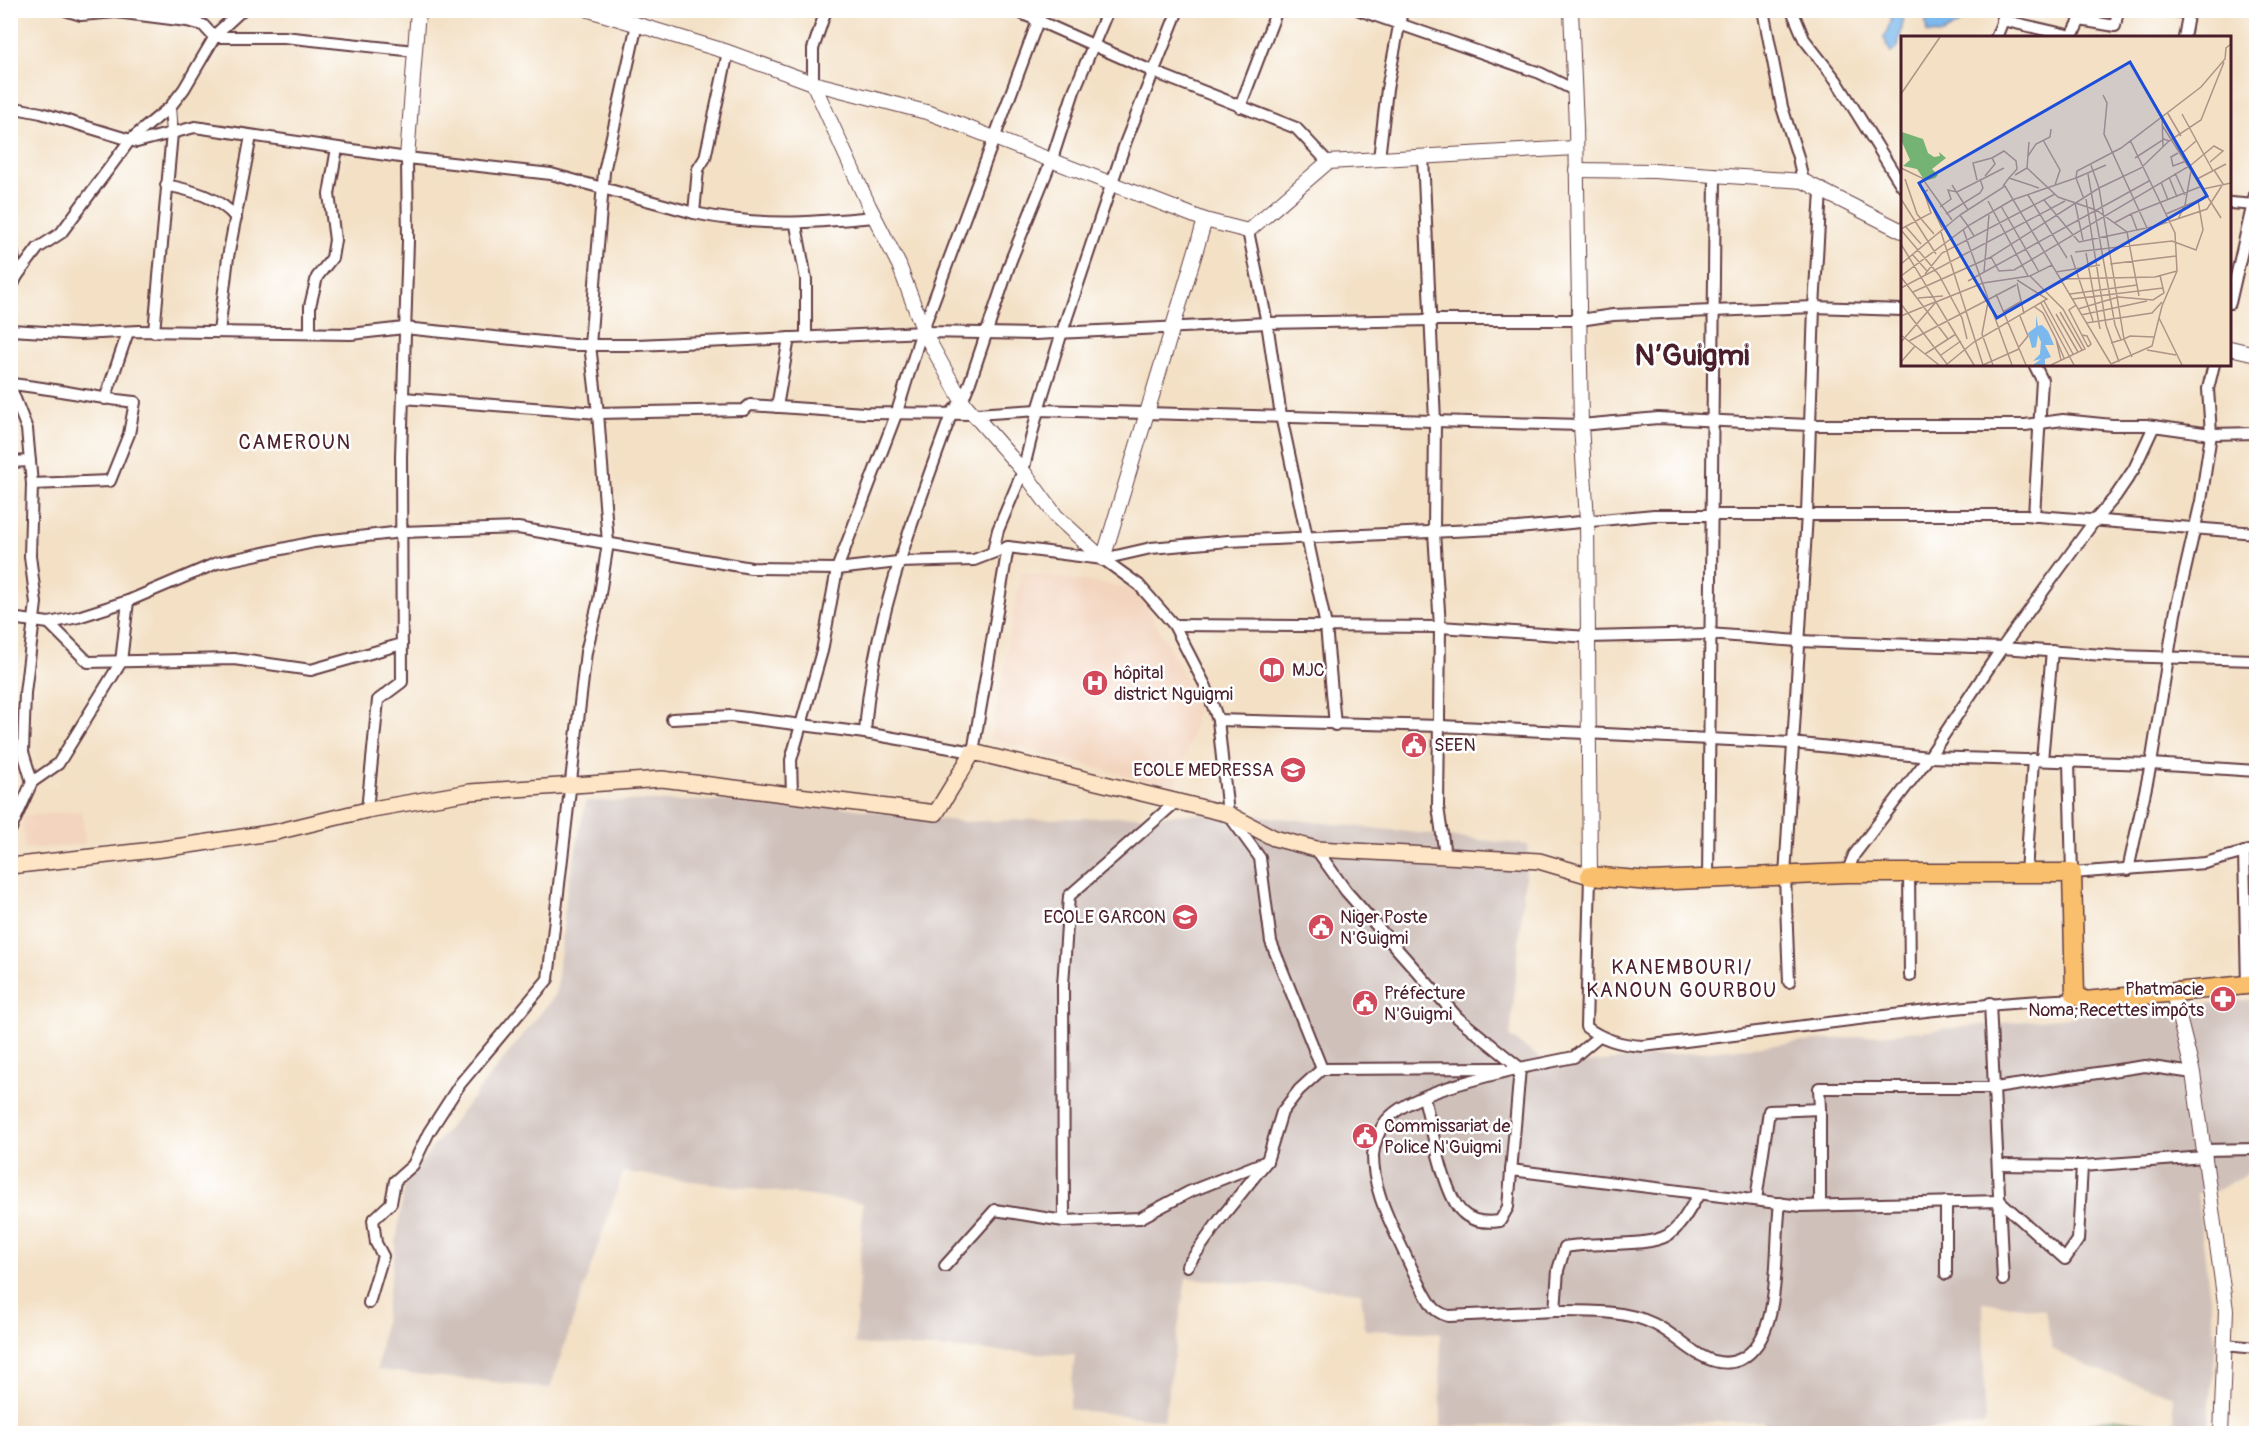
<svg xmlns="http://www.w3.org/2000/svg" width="2267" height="1444" viewBox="0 0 2267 1444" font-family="Pangolin,sans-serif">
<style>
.built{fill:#f3d4be}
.industrial{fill:#cfc0ba}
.forest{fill:#75b374;stroke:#606950;stroke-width:1.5}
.water{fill:#7ab8ed;stroke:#626c8c;stroke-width:1.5}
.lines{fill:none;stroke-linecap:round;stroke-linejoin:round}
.minor-casing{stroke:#633c42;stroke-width:14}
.tertiary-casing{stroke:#633c42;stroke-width:16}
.secondary-casing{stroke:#633c42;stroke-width:18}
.trunk-casing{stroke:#633c42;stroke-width:21}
.minor{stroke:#fff;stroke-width:10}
.tertiary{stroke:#fff;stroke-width:14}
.secondary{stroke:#fde5c5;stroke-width:15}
.trunk{stroke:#f9bf6d;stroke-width:18}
.labels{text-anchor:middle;stroke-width:5;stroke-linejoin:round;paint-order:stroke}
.poi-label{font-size:18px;fill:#4a1f2b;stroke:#fff;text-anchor:start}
.neighbourhood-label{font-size:20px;letter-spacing:1.5px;fill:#4a1f2b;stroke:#fff}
.town-label{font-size:30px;font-weight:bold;fill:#4a1f2b;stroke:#fff}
.inset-road{fill:none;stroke:#af9387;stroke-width:1.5}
.view{fill:#1d4ed8;fill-opacity:0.15;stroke:#1d4ed8;stroke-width:3}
.inset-edge{fill:none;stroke:#4a1f2b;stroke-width:3}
</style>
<rect width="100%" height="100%" fill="#fff"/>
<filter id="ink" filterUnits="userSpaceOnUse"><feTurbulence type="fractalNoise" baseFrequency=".0167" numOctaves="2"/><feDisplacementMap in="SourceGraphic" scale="12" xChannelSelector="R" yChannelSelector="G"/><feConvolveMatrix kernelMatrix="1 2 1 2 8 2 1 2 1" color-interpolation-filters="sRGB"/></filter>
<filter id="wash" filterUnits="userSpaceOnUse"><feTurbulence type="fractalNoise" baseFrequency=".008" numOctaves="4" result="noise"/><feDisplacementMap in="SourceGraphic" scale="24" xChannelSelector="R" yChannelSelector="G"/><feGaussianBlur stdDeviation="1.35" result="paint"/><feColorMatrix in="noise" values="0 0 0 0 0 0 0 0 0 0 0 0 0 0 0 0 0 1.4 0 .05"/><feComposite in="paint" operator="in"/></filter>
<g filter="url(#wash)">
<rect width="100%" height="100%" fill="#f3e0c5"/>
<g class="built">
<path d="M 1021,572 L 1138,589 L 1198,701 L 1193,731 L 1175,789 L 991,739 Z"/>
<path d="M 82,811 L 85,844 L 24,850 L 23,816 Z"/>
</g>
<path class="industrial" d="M 586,801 L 790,801 L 964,822 L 1231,813 L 1528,845 L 1510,1037 L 1552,1066 L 2256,999 L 2256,1169 L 2215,1191 L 2197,1193 L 2216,1346 L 2207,1433 L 2175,1426 L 2173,1396 L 2091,1368 L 2052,1349 L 2045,1310 L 1983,1302 L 1985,1425 L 1881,1434 L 1766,1433 L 1763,1421 L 1441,1427 L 1440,1333 L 1365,1330 L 1361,1292 L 1186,1278 L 1164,1420 L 1069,1409 L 1075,1355 L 855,1344 L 863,1203 L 623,1172 L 550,1388 L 377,1370 L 405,1182 L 556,994 L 567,890 Z"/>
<path class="forest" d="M 2115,1418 L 2203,1433 L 2079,1433 L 2075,1426 Z"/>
<g class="water">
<path d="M 1890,11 L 1905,11 L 1898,47 L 1891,53 L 1884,38 L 1891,21 Z"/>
<path d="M 1925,11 L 1959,11 L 1960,23 L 1942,34 L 1927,33 Z"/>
</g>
</g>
<g filter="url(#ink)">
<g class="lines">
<defs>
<g id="minor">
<path d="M 65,10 L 81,15 L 116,12 L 187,21 L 203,25 L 214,37 L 284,37 L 415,51"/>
<path d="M 1014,10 L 1154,72 L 1296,128 L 1328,162"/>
<path d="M 1359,10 L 1540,73 L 1574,90"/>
<path d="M 1763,10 L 1782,107 L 1798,157 L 1803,181"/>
<path d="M 1792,10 L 1804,39 L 1836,80 L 1902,186"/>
<path d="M 2167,10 L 2188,13"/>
<path d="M 2002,20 L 2072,36 L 2080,20 L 2115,26 L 2118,10"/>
<path d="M 1996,38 L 2007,10"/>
<path d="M 2184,38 L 2189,10"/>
<path d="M 813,83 L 813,49 L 826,10"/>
<path d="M 10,107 L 41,113 L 137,142 L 195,127 L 407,158 L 551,174 L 694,213 L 698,169 L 705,158 L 728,52"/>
<path d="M 1240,107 L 1277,10"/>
<path d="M 1423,156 L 1435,421 L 1434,532 L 1440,627 L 1438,807 L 1445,855"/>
<path d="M 1379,159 L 1387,89 L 1402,10"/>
<path d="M 166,185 C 190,190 220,197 236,218"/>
<path d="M 2230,203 L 2256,205"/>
<path d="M 694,213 C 761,227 808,223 875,217"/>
<path d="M 796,225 L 806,279 L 806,337"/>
<path d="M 1248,231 L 1267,323 L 1281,416 L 1326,626 L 1335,725"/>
<path d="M 10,240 L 17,276 L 10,290"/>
<path d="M 17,276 L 38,248 L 61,233 L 130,140 L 170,107 L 184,89 L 217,33 L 242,10"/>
<path d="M 2230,303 L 2256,190"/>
<path d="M 10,330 L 80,334 L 139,331 L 351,334 L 404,328 L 573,345 L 637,345 L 924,332 L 1035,334 L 1267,323 L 1432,320 L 1580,320 L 1613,315 L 1814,307 L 1902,310"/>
<path d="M 154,332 L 172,133 L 170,107"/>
<path d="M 219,332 L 228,257 L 251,136"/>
<path d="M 310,333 L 310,306 L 317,277 L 332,258 L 335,240 L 329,194 L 337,148"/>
<path d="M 2034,364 L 2042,380 L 2034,516"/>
<path d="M 10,384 C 53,388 93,398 135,402 L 129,434 L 110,481 L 32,484"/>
<path d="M 10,386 L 27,429 L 32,484 L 30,556 L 36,603 L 25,693 L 23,752 L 32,782"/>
<path d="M 403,398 L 598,413 L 744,410 L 750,405 L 864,413 L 976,414 L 1038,410 L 1581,425 L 1658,418 L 1809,425 L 2025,425 L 2063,420 L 2112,425 L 2146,425 L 2211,434 L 2256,433"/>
<path d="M 105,399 L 128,332"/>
<path d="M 777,407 L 789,338"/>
<path d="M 10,462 L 30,461"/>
<path d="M 993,551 L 998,530 L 1023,471 L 1038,410 L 1062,332 L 1126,141 L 1178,10"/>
<path d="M 1103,559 L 1139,585 L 1174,625 L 1206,687 L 1218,720 L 1228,814 L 1260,858 L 1271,942 L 1322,1069"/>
<path d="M 10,618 L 49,623 L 78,617 L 128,601 L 217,563 L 314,542 L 402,532 L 518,528 L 751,568 L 837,569 L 898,562 L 974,560 L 1008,547 L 1103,559 L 1151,548 L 1228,541 L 1518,528 L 1654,515 L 2025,515 L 2256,533"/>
<path d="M 49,623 L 88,662 L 234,659 L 311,670 L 402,644"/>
<path d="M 1174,625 L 1440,627 L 1589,637 L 1709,634 L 1798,641 L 2002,648 L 2117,656 L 2256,660"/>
<path d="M 672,719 L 731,716 L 865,733 L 973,752 L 1008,547"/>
<path d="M 1218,720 L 1441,726 L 1791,743 L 1929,757 L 2151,764 L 2256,771"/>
<path d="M 865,733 C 872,621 914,517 952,412 L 962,401 L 970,382 L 1011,260 L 1052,159 L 1074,91 L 1108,10"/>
<path d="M 2042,760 L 2052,651"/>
<path d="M 2069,762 L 2072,873 L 2205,863 L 2256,849"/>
<path d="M 792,795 L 791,760 L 822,651 L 837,569 L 897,412 L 919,340 L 1042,10"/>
<path d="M 367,810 L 378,700 L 402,682 L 401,457 L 408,241 L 407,158"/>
<path d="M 10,831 L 32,782 L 58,764 L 121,662 L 128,601"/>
<path d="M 1316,849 L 1346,891 L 1458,1018 L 1520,1068 L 1574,1057 L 1599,1036"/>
<path d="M 2244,852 L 2247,986"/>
<path d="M 2128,870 L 2151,764 L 2175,614 L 2201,501 L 2211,434 L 2208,389 L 2214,364"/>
<path d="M 1909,872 L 1910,976"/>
<path d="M 1847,873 L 1854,855 L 1929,757 L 2002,648 L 2095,520 L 2115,497 L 2134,469 L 2154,426"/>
<path d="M 2026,874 L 2033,759"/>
<path d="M 1590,876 L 1586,1027 C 1603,1040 1621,1045 1643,1046 C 1788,1030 1933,1005 2079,999"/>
<path d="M 1708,881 L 1715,174"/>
<path d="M 1789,982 L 1785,876 L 1807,514 L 1814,307 L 1821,191"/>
<path d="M 1990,1003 L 2003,1280"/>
<path d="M 1520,1068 C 1487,1076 1406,1094 1386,1121 C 1379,1130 1374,1144 1373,1155 C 1373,1168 1376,1184 1380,1196 C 1385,1213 1425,1301 1436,1310 C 1440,1313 1444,1315 1449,1316 L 1555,1311"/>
<path d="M 1424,1098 C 1431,1124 1444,1195 1462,1212 C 1472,1222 1486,1223 1500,1221 L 1508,1207 L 1520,1068"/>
<path d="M 1820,1109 L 1820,1205"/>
<path d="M 2204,1150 L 2256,1149"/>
<path d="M 1998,1165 L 2082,1166"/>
<path d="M 1511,1170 L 1801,1206 L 2000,1201 L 2065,1259 L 2078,1240 L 2082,1166 L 2205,1157"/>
<path d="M 1699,1194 C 1690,1208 1682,1226 1668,1235 C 1647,1248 1593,1241 1565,1247 L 1558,1270 L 1555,1311 C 1586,1311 1626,1310 1654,1324 C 1671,1332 1684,1346 1700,1355 C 1743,1379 1766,1342 1772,1304 C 1778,1271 1776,1236 1780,1203"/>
<path d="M 1756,1200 L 1769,1111 L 1820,1109 L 1819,1088 L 1995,1088 L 2145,1066 L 2193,1073"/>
<path d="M 1064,1221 L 1063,985 L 1069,896 L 1177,801"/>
<path d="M 945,1266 L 995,1210 L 1064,1221 L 1140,1218 L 1189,1192 L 1267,1161"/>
<path d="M 1187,1266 L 1221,1218 L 1267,1161 L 1282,1112 L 1299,1090 L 1322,1069 L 1502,1068"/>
<path d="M 1946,1274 L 1946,1202"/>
<path d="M 369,1303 L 383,1256 L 376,1243 L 373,1220 L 391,1203 L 395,1181 L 413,1165 L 429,1132 L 460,1084 L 548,979 L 586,652 L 599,600 L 608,543 L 598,413 L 590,345 L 604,172 L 637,24"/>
<path d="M 2225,1345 L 2256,1348"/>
</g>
<g id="tertiary">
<path d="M 589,10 L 728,52 L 813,83 L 930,113 L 1205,220 L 1248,231 L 1328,162 L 1575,148"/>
<path d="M 1571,10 L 1576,126 L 1581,425 L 1587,520 L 1590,876"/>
<path d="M 813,83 L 869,206 L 899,265 L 924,332 L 962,401 L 1023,471 L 1056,516 L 1103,559 L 1205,220"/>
<path d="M 407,158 L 418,10"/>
<path d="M 1576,170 L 1654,171 L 1803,181 L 1902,231"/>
<path d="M 2230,348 L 2256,354"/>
<path d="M 2173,993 L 2193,1073 L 2226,1310 L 2221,1434"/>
</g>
<path id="secondary" d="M 10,866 L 162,849 L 276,832 L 367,810 L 470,792 L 662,779 L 936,813 L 973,752 L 1228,814 L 1274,838 L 1316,849 L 1539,861 L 1590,876"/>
<path id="trunk" d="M 1590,876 L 1650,881 L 1847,873 L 2072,873 L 2075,994 L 2085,1001 L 2256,984"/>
</defs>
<use href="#minor" class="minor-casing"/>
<use href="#tertiary" class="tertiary-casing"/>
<use href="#secondary" class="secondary-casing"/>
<use href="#trunk" class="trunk-casing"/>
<use href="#minor" class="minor"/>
<use href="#tertiary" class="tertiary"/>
<use href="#secondary" class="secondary"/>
<use href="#trunk" class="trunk"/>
</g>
</g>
<defs>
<symbol id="library-disc" viewBox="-11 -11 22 22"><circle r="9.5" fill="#d1495b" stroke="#fff"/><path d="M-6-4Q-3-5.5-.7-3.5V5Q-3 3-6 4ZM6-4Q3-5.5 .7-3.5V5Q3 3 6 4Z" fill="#fff"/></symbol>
<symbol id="hospital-disc" viewBox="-11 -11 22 22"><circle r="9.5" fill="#d1495b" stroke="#fff"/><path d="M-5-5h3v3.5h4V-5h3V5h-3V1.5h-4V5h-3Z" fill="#fff"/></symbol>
<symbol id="civic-disc" viewBox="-11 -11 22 22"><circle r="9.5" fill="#d1495b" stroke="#fff"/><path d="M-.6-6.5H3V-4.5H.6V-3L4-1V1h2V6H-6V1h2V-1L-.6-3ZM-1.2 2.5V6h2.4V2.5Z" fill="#fff"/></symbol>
<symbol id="school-disc" viewBox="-11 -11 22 22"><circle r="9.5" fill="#d1495b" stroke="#fff"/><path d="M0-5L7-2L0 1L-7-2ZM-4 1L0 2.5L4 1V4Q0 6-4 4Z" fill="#fff"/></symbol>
<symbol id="pharmacy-disc" viewBox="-11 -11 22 22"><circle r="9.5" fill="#d1495b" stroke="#fff"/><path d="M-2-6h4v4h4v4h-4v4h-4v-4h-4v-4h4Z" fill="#fff"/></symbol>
</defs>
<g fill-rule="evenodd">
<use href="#library-disc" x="1257" y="655" width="30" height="30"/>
<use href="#hospital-disc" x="1080" y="668" width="30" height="30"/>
<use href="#civic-disc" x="1399" y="730" width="30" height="30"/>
<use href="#school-disc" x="1278" y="755" width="30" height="30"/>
<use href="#school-disc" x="1170" y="902" width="30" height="30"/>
<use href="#civic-disc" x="1306" y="912" width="30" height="30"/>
<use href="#pharmacy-disc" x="2208" y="984" width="30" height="30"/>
<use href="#civic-disc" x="1350" y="988" width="30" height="30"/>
<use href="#civic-disc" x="1350" y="1121" width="30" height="30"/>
</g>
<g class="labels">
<g class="poi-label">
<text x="1292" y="676">MJC</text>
<text x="1114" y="679">hôpital<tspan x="1114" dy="21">district Nguigmi</tspan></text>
<text x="1434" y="751">SEEN</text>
<text x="1274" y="776" text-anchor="end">ECOLE MEDRESSA</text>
<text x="1166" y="923" text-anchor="end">ECOLE GARCON</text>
<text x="1340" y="923">Niger Poste<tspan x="1340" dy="21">N'Guigmi</tspan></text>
<text x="2204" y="995" text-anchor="end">Phatmacie<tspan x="2204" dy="21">Noma;Recettes impôts</tspan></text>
<text x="1384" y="999">Préfecture<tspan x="1384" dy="21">N'Guigmi</tspan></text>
<text x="1384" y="1132">Commissariat de<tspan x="1384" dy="21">Police N'Guigmi</tspan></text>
</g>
<g class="neighbourhood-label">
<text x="295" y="449">CAMEROUN</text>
<text x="1682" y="974">KANEMBOURI/<tspan x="1682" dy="23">KANOUN GOURBOU</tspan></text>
</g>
<g class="town-label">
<text x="1692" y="365">N’Guigmi</text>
</g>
</g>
<g transform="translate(1901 36)">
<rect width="330" height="330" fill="#f3e0c5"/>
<path d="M 1,96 L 22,103 L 27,117 L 33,121 L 39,120 L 38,116 L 45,122 L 31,133 L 37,139 L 34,142 L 24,145 L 16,133 L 2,130 L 9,124 L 1,106 Z" fill="#75b374"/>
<path d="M 135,279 L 137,290 L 141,289 L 147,295 L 153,309 L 144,309 L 150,321 L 144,323 L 144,329 L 132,329 L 140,323 L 132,325 L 139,318 L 140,306 L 137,299 L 135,311 L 131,312 L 127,297 L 135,291 Z" fill="#7ab8ed"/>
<path class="inset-road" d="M 0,58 L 39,1M 202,59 L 206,67 L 203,98 L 246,192M 266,76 L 280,100M 281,78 L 312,135M 261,80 L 262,111M 261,89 L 320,182M 142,104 L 159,134 L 154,149M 277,117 L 270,121 L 272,130 L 285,125M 279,119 L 295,105M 127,120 L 135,108 L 149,101 L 150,93M 91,122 L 103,115 L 115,125 L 116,133 L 108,142M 234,122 L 263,103 L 268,105M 190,129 L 198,152 L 223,303 L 229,300 L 253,301M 0,132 L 21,142 L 51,184M 126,132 L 157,161 L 195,174 L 226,196 L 238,260M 274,137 L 284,159M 187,138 L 214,289 L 220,304M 114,139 L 126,132 L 128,106M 268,141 L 276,161M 4,143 L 16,178 L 33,198M 296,143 L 325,128M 76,144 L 72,127 L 91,122 L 94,128 L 84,140M 260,146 L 267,164M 51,149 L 67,174M 102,150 L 108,142 L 138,152M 302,153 L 330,147M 127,159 L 166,222M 0,163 L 35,218M 183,163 L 175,142 L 205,129M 185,163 L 205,289 L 218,326M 111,164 L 175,142 L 176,135 L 220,112 L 300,51 L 324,23 L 325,12 L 330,8M 143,164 L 178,206M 87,165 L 127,240M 174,167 L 182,204M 100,170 L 138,236M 39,171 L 50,163 L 47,154 L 56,156 L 103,132M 33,175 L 41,192M 45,178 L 79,157 L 82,152 L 79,143M 265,178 L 305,161M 59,179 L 104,150 L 210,328M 277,183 L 284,169 L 290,135M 213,187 L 230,178M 5,191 L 20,208M 0,193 L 30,177 L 23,156 L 27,154M 62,193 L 111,329M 0,194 L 38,239 L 61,282 L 66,303M 236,194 L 230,178 L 301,150M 40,196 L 82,329M 178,206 L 255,190 L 306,173 L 322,148 L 313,134M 0,208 L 73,329M 174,216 L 271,205 L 295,214 L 302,194 L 297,164M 185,217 L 199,293M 11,218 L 26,235M 170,219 L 192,285M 90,221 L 98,235 L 113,234 L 290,129 L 313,110 L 322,115 L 309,126M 0,228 L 59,179 L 67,190 L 111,164M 209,228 L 275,220M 83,236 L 88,179M 155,236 L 199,229M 24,238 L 41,217 L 154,158M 0,240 L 67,190 L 73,200M 129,240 L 162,273 L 184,313 L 150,329M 0,241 L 47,303M 160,243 L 254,241 L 276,235M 67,245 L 248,145M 116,247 L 123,278M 0,252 L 164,165M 143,255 L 161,245M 12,256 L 90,221 L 198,152 L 240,132 L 268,105 L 300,84 L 323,26M 95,258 L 125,329M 169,258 L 236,249M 17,262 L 42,260M 172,263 L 262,252M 143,265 L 172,318M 87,266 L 81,298 L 92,329M 140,267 L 173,329M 0,268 L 46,328M 175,269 L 168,274 L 187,311M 134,271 L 142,277 L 155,303M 177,273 L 217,261 L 252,264 L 263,257 L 259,239M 102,276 L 119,266M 159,276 L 181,314M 155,278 L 177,316M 180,279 L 246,265M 0,280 L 34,266M 258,282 L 281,329M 185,287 L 251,277 L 261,266M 0,299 L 38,329M 181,299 L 186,300 L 190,308 L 187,311M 8,305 L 115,249M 0,306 L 35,266 L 82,247 L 129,240 L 151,229M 210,307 L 223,303 L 231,321M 118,311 L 127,300 L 119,280M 246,314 L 275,319M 24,318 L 55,298M 40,319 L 60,305M 160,324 L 155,303 L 163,322M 0,326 L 14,310M 210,328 L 251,310 L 261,270 L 276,235 L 274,197 L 229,104M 45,329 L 73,306 L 146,263 L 116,244M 82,329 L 118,313"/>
<path class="view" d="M 229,26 L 306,160 L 96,282 L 18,147 Z"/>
<rect width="330" height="330" class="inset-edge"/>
</g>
<rect width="2267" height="1444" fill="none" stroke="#fff" stroke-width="36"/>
</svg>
